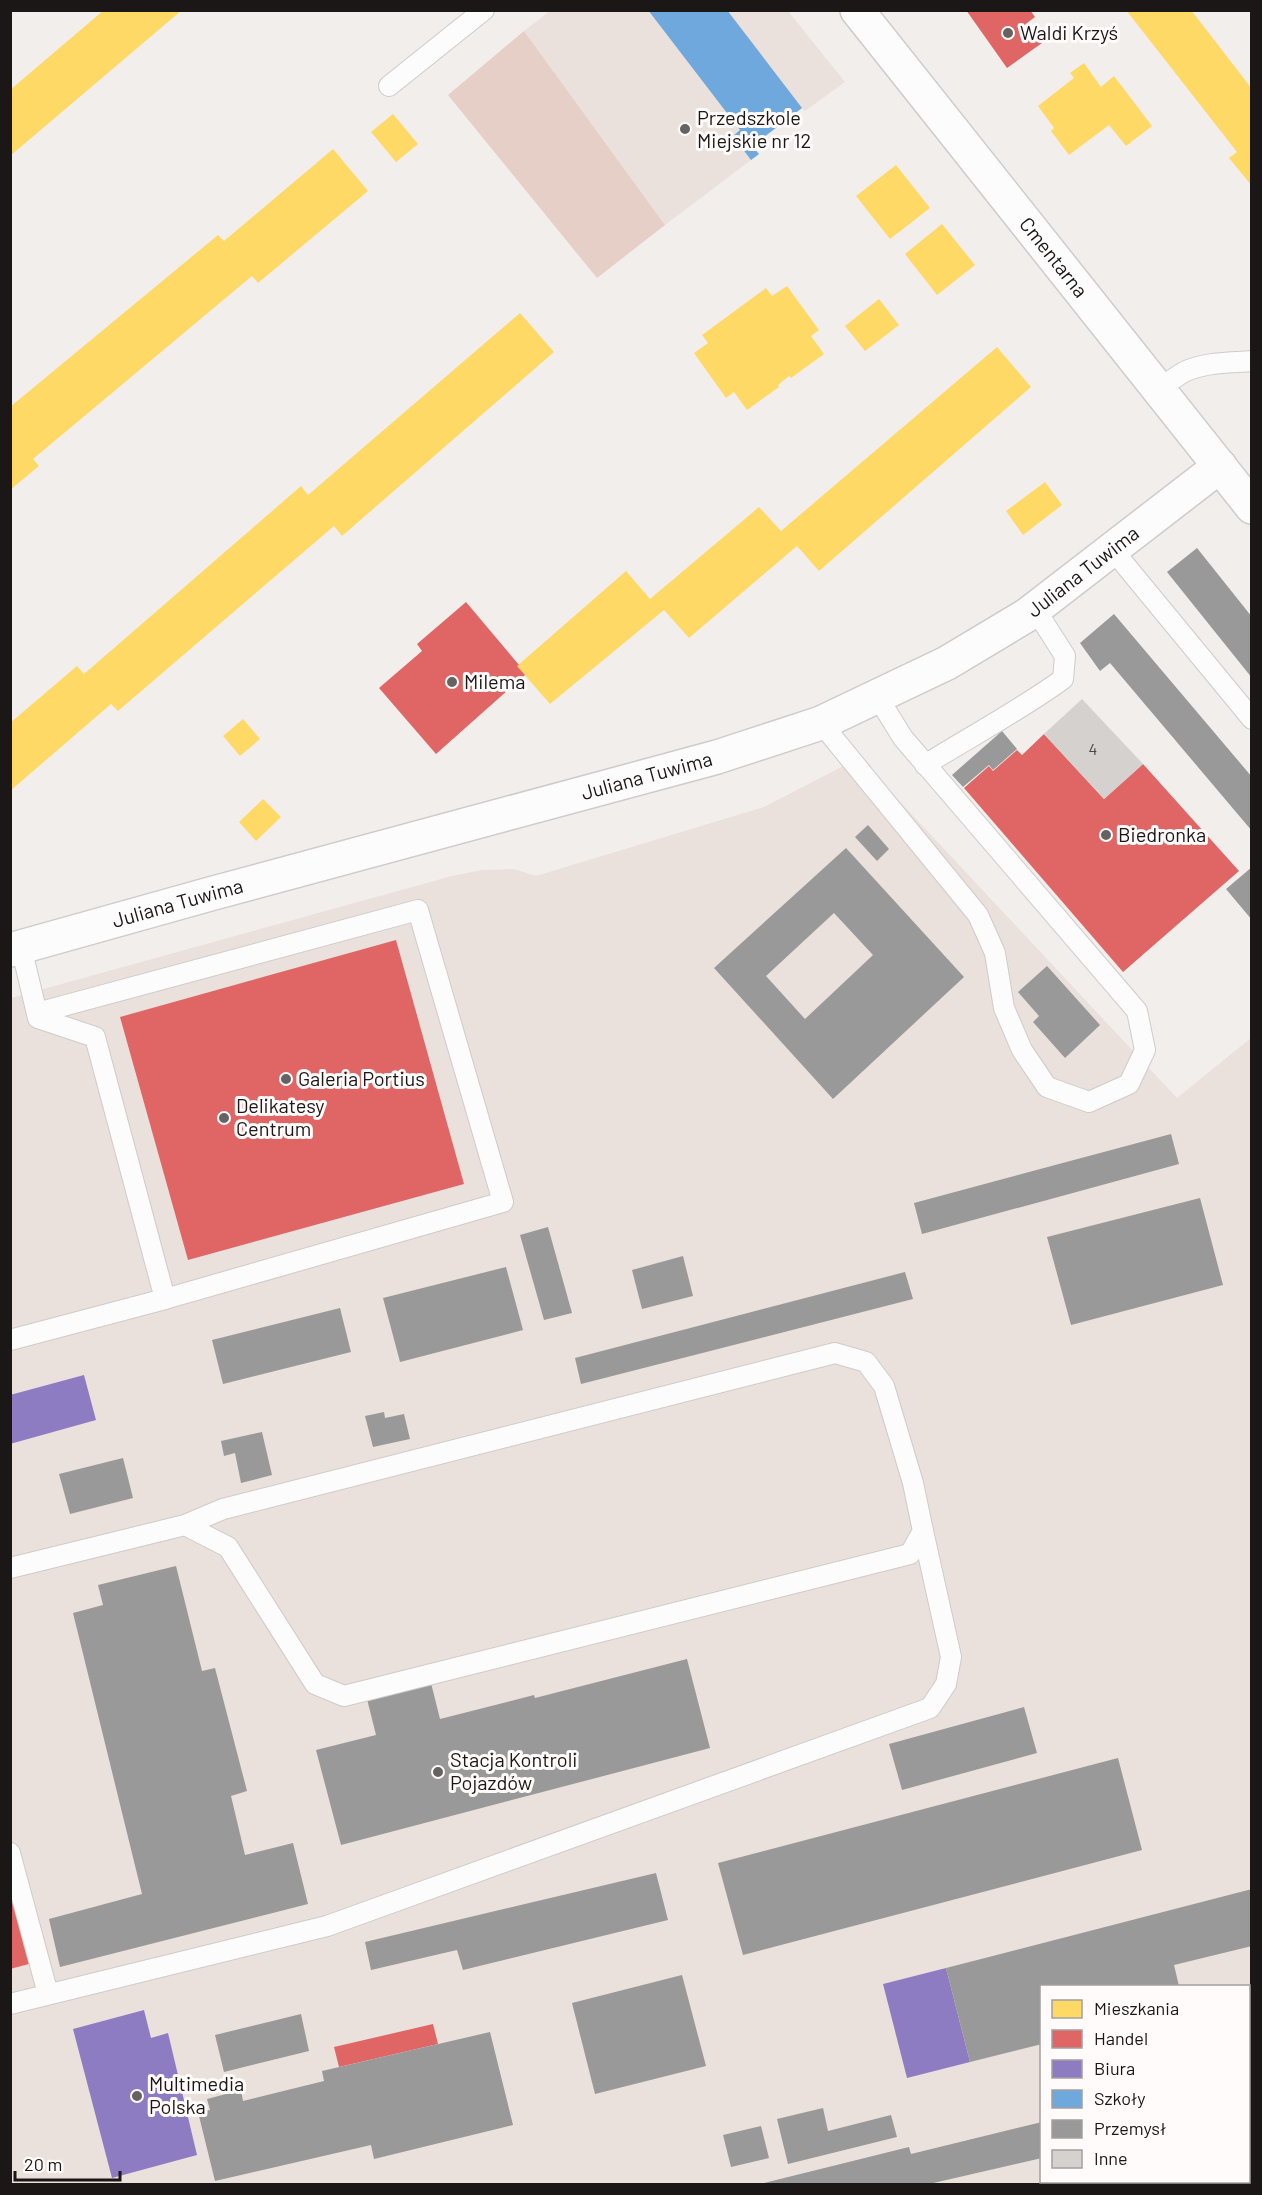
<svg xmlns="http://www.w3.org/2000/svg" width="1262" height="2195" viewBox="0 0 1262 2195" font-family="Barlow,sans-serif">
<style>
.built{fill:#eae0dc;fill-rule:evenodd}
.green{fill:#e5cfc7}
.homes{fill:#ffd966}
.shops{fill:#e06666}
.offices{fill:#8e7cc3}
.schools{fill:#6fa8dc}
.industry{fill:#999;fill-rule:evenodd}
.building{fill:#d4d1cf}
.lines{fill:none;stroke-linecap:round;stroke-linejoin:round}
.lane-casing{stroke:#cfcbca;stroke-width:22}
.street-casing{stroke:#cfcbca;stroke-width:36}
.secondary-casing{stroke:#cfcbca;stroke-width:36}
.lane{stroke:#fdfcfc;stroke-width:20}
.street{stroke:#fdfcfc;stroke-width:33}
.secondary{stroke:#fdfcfc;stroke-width:33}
.poi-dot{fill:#666261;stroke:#fefbfa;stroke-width:2}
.labels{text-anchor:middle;stroke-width:6;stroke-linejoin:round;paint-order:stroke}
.number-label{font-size:16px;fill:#484644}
.poi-label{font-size:20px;fill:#1a1716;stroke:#fefbfa;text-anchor:start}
.street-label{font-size:20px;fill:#1a1716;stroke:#fefbfa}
</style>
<rect width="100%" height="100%" fill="#f2eeec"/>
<g class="built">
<path d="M 550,11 L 788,11 L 845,82 L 805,111 L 802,108 L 753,146 L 759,154 L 665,225 L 524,31 Z"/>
<path d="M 859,758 L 1177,1098 L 1251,1038 L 1251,2184 L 11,2184 L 11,998 L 452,876 L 482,870 L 514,869 L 536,876 L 764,807 ZM 1042,1986 L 1248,1986 L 1248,2182 L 1042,2182 Z"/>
</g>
<path class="green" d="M 524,31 L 665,225 L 597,278 L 448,95 Z"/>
<g class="homes">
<path d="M 104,10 L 182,10 L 10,156 L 10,90 Z"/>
<path d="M 1126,10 L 1191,10 L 1252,89 L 1252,186 L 1229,158 L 1237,152 Z"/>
<path d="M 1084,63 L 1101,87 L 1114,76 L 1152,126 L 1126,146 L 1109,125 L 1069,155 L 1051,131 L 1054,128 L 1038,106 L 1074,78 L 1070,73 Z"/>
<path d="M 393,114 L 418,144 L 396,162 L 371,132 Z"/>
<path d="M 333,149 L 368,191 L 258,283 L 252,276 L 33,459 L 39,466 L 10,490 L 10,407 L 218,235 L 224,241 Z"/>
<path d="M 896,165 L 930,208 L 890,239 L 856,196 Z"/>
<path d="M 942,224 L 975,265 L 937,295 L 905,254 Z"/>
<path d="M 787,286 L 819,330 L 811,336 L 824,354 L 791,378 L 789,376 L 778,385 L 779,387 L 747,410 L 734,392 L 726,398 L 694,353 L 708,343 L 702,335 L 766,288 L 772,296 Z"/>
<path d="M 879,299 L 899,325 L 865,351 L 845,326 Z"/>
<path d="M 520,313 L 554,352 L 342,536 L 334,526 L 118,711 L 111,704 L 10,791 L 10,723 L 77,666 L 84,674 L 301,486 L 308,495 Z"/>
<path d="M 997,347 L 1031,387 L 819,571 L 797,546 L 689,638 L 664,610 L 550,704 L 517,666 L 626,571 L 650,599 L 759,507 L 781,531 Z"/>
<path d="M 1045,482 L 1062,505 L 1023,535 L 1006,511 Z"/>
<path d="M 243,719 L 260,739 L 240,756 L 223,736 Z"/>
<path d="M 263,799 L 281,817 L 256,841 L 239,822 Z"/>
</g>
<g class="shops">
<path d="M 966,10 L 1030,10 L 1035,17 L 1027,23 L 1042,43 L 1007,68 Z"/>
<path d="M 466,602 L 519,665 L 517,666 L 525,675 L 436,754 L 379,688 L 422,651 L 417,644 Z"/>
<path d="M 1044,734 L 1104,799 L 1143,764 L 1239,871 L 1123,972 L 964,788 L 989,766 L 993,771 L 1017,750 L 1022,755 Z"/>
<path d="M 396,940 L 464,1184 L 188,1260 L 120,1017 Z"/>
<path d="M 11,1895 L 29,1964 L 10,1969 L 10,1896 Z"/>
<path d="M 433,2024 L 438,2044 L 339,2067 L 334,2047 Z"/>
</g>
<g class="offices">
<path d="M 84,1375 L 96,1420 L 10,1444 L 10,1395 Z"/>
<path d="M 946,1968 L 970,2062 L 907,2078 L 883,1984 Z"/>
<path d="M 144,2010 L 151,2038 L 168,2033 L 197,2155 L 112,2178 L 73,2029 Z"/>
</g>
<path class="schools" d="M 648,10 L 727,10 L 802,108 L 752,146 L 759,154 L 751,160 L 733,136 L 740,130 Z"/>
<g class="industry">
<path d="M 1197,548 L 1252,617 L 1252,678 L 1167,572 Z"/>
<path d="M 1114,614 L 1252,777 L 1252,831 L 1110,663 L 1100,671 L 1080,643 Z"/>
<path d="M 1002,731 L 1017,749 L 993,770 L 989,765 L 963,787 L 952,775 Z"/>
<path d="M 868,825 L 889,849 L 877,861 L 855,837 Z"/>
<path d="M 846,848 L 964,977 L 833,1099 L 714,968 ZM 834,913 L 873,955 L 805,1019 L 766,976 Z"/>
<path d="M 1252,867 L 1252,920 L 1226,889 Z"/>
<path d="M 1047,966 L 1100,1025 L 1065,1058 L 1033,1022 L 1039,1016 L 1018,992 Z"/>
<path d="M 1171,1134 L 1179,1164 L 922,1234 L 914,1203 Z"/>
<path d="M 1200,1198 L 1223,1285 L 1071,1325 L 1047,1237 Z"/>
<path d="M 548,1227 L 572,1313 L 544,1320 L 520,1235 Z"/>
<path d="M 683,1256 L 693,1296 L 642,1309 L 632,1270 Z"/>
<path d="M 506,1267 L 523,1330 L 400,1362 L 383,1298 Z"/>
<path d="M 905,1272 L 913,1299 L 581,1384 L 575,1358 Z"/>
<path d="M 340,1308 L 351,1352 L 223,1384 L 212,1340 Z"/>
<path d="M 384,1412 L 385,1418 L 404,1414 L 410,1439 L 373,1447 L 365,1416 Z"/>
<path d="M 262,1432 L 272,1475 L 241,1483 L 235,1453 L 224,1456 L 221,1441 Z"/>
<path d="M 123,1458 L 133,1498 L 70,1514 L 59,1474 Z"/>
<path d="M 176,1566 L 202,1671 L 215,1668 L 247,1791 L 231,1796 L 245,1855 L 293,1843 L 308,1904 L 60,1967 L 49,1919 L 142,1894 L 73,1613 L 103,1605 L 98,1585 Z"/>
<path d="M 687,1659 L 710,1748 L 341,1845 L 316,1750 L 376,1735 L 367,1699 L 431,1683 L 440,1719 L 534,1695 L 535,1698 Z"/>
<path d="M 1024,1707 L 1037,1753 L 902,1790 L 889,1744 Z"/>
<path d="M 1118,1758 L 1142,1850 L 743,1955 L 718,1863 Z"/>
<path d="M 656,1873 L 668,1920 L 463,1970 L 457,1950 L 371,1970 L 365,1942 Z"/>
<path d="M 1252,1889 L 1252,1946 L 1174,1965 L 1179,1986 L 1042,1986 L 1042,2044 L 970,2062 L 946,1968 Z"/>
<path d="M 682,1975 L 706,2066 L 595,2094 L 572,2003 Z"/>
<path d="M 301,2014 L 309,2051 L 224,2072 L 215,2035 Z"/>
<path d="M 490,2032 L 513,2125 L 374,2159 L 371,2145 L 215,2181 L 198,2112 L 210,2110 L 207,2099 L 241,2090 L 243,2101 L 324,2081 L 322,2071 Z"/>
<path d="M 1252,2058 L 1252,2116 L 1248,2115 L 1248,2059 Z"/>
<path d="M 823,2108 L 828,2131 L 891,2115 L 897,2137 L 788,2164 L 777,2119 Z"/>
<path d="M 1042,2122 L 1042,2158 L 929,2184 L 760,2184 L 909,2147 L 911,2154 Z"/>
<path d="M 761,2126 L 769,2158 L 731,2167 L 723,2135 Z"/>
<path d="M 1140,2182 L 1167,2182 L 1168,2184 L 1141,2184 Z"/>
<path d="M 1190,2182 L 1245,2182 L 1245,2184 L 1191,2184 Z"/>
</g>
<path class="building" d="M 1082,699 L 1143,764 L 1104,799 L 1044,734 Z"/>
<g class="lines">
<defs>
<g id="lane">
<path d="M 389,86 L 484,10"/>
<path d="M 1159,389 C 1167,384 1175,377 1184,372 C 1204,362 1230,363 1252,361"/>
<path d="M 1112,549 L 1252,719"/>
<path d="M 821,723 L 978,915 L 995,953 L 1004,1008 L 1022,1050 L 1047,1087 L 1089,1102 L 1129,1084 L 1145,1050 L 1137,1011 L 903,738 L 877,696"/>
<path d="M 925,765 C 971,736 1019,711 1063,679 L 1065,656 L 1035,609"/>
<path d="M 37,1013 L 418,910 L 503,1202 L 165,1299"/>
<path d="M 10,1340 L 165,1299 L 95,1037 L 38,1018 L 21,947"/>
<path d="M 10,1568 L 185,1525 L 223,1509 L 835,1353 L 866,1362 L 884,1386 L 913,1483 L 923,1531 L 910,1554 L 344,1696 L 315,1684 L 228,1547 L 185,1525"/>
<path d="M 10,1853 L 48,1994"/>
<path d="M 10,2004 L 327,1926 L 930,1708 L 946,1684 L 951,1657 L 923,1531"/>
</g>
<g id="street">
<path id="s1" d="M 10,950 L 210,894 L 717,757 L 821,723 L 947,663 L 1027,615 L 1220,466"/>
</g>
<g id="secondary">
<path id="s2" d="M 857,10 L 1252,507"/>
</g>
</defs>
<use href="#lane" class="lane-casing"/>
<use href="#street" class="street-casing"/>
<use href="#secondary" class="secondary-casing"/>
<use href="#lane" class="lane"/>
<use href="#street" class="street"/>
<use href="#secondary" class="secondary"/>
</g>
<g class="poi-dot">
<circle cx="1008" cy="33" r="6"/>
<circle cx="685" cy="129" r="6"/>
<circle cx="452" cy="682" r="6"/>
<circle cx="1106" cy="835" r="6"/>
<circle cx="286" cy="1079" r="6"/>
<circle cx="224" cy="1118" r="6"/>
<circle cx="438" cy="1772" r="6"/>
<circle cx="137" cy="2096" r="6"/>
</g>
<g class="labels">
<g class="number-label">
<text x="1093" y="755">4</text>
</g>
<g class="poi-label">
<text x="1020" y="40">Waldi Krzyś</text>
<text x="697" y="125">Przedszkole<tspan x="697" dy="23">Miejskie nr 12</tspan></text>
<text x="464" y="689">Milema</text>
<text x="1118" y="842">Biedronka</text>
<text x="298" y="1086">Galeria Portius</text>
<text x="236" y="1113">Delikatesy<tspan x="236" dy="23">Centrum</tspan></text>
<text x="450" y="1767">Stacja Kontroli<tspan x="450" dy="23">Pojazdów</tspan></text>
<text x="149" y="2091">Multimedia<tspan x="149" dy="23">Polska</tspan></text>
</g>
<g class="street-label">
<text dy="7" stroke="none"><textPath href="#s2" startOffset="316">Cmentarna</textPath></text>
<text dy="7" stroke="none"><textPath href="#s1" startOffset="1146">Juliana Tuwima</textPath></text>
<text dy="7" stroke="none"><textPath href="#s1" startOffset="660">Juliana Tuwima</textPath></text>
<text dy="7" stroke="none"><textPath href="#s1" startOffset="174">Juliana Tuwima</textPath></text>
</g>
</g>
<rect width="1262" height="2195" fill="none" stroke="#1a1716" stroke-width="24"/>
<rect x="1040" y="1985" width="210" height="198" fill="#fefbfa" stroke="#a3a09f" stroke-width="1.5"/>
<rect x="1052" y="2000" width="30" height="18" fill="#ffd966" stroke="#a3a09f" stroke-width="1.5"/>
<text x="1094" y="2015" font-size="18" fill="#1a1716">Mieszkania</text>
<rect x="1052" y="2030" width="30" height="18" fill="#e06666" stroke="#a3a09f" stroke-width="1.5"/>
<text x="1094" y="2045" font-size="18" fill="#1a1716">Handel</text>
<rect x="1052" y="2060" width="30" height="18" fill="#8e7cc3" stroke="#a3a09f" stroke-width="1.5"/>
<text x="1094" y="2075" font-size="18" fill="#1a1716">Biura</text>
<rect x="1052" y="2090" width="30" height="18" fill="#6fa8dc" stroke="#a3a09f" stroke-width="1.5"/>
<text x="1094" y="2105" font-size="18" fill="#1a1716">Szkoły</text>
<rect x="1052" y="2120" width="30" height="18" fill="#999999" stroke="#a3a09f" stroke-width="1.5"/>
<text x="1094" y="2135" font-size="18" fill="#1a1716">Przemysł</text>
<rect x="1052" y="2150" width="30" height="18" fill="#d4d1cf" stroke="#a3a09f" stroke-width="1.5"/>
<text x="1094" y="2165" font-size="18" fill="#1a1716">Inne</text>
<path d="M15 2171v9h105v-9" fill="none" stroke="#1a1716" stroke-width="3"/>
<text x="24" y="2171" font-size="18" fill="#1a1716" stroke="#fefbfa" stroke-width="4.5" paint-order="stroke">20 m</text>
</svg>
